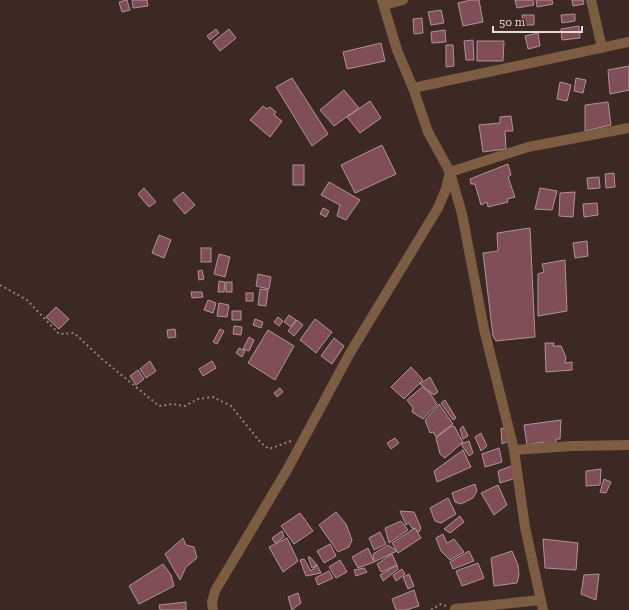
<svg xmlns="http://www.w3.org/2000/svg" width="629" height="610" viewBox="0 0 629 610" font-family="'Zilla Slab',serif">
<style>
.building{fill:#804e57;stroke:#ad9497}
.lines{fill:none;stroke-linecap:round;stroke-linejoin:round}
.path{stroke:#91807c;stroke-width:2;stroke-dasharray:2 3;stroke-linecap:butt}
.minor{stroke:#7c5d41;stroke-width:10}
</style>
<rect width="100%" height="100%" fill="#3d2923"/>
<g class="building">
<path d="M 127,0 L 130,10 L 122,12 L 119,2 Z"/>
<path d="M 132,0 L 147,0 L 148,6 L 133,8 Z"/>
<path d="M 471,0 L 479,0 L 483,22 L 463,26 L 458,3 Z"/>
<path d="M 515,0 L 533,0 L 534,5 L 517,8 Z"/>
<path d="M 536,0 L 552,0 L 553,4 L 537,7 Z"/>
<path d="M 572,0 L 583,0 L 584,4 L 573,6 Z"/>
<path d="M 441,10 L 444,23 L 431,25 L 428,12 Z"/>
<path d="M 575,14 L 575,21 L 562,23 L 561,15 Z"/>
<path d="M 522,15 L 534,15 L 534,25 L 523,25 Z"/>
<path d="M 422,18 L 423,33 L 414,34 L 413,19 Z"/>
<path d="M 579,26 L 580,38 L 562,40 L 561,29 Z"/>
<path d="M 216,29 L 219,33 L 210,40 L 207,36 Z"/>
<path d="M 229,29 L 236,38 L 220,51 L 213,42 Z"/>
<path d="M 445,30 L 446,42 L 432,43 L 431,32 Z"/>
<path d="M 538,33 L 540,46 L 528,49 L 525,36 Z"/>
<path d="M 473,40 L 474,60 L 466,60 L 464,41 Z"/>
<path d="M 477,41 L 504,41 L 503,61 L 477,61 Z"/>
<path d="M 381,43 L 385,61 L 347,69 L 343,52 Z"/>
<path d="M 446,45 L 453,45 L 454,66 L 446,67 Z"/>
<path d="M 629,66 L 629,90 L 610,94 L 608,70 Z"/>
<path d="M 292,78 L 328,134 L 312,146 L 276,87 Z"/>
<path d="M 576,78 L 586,80 L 583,93 L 574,91 Z"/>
<path d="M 560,82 L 571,85 L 567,101 L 557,99 Z"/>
<path d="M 344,90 L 359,108 L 334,126 L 320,110 Z"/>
<path d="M 370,101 L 381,118 L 360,133 L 347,117 Z"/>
<path d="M 608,102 L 611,125 L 585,131 L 585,105 Z"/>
<path d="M 263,106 L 267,109 L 270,107 L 276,112 L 274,115 L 282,121 L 270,137 L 250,120 Z"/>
<path d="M 511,116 L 513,131 L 505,131 L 506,149 L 483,152 L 479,125 L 500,123 L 500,117 Z"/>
<path d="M 382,145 L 396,174 L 355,193 L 341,165 Z"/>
<path d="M 508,164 L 511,175 L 508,177 L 515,197 L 507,199 L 508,202 L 488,207 L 487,202 L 481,205 L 475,184 L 471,184 L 470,179 Z"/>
<rect x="293" y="165" width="11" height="20"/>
<path d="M 614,173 L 615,187 L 606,188 L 605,174 Z"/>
<path d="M 599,177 L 600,188 L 588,189 L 587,178 Z"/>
<path d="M 329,182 L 360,200 L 346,220 L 337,216 L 340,205 L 321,195 Z"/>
<path d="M 144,188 L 156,202 L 149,207 L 138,194 Z"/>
<path d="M 540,188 L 557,191 L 552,210 L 535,209 Z"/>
<path d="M 183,192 L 195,205 L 185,214 L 173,200 Z"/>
<path d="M 575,192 L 573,217 L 559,216 L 560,193 Z"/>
<path d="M 597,203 L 598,215 L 584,217 L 583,204 Z"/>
<path d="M 323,208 L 329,211 L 326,217 L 320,214 Z"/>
<path d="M 530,228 L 535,337 L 496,341 L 493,336 L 483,253 L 498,251 L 497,233 Z"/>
<path d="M 159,235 L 171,240 L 164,258 L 152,253 Z"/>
<path d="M 587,241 L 588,256 L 575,258 L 573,243 Z"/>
<rect x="201" y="248" width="10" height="14"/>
<path d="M 219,254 L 230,257 L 225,277 L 214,274 Z"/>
<path d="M 565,260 L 567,311 L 538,316 L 538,274 L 544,272 L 542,264 Z"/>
<path d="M 202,270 L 204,279 L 199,280 L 198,271 Z"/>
<path d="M 258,274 L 271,277 L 269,289 L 256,286 Z"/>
<path d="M 219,281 L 225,282 L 224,292 L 218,292 Z"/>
<rect x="226" y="282" width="6" height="10"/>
<path d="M 260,289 L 268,290 L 266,306 L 258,305 Z"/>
<path d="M 191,292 L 202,292 L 203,297 L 192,298 Z"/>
<rect x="246" y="293" width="7" height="8"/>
<path d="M 208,300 L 216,303 L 213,313 L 204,310 Z"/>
<path d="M 219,303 L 229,305 L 227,317 L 217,316 Z"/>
<path d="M 56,307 L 69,319 L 59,329 L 46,317 Z"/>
<rect x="232" y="311" width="9" height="9"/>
<path d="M 289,315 L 296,320 L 291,327 L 284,322 Z"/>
<path d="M 278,317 L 283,321 L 279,326 L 274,322 Z"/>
<path d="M 255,319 L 263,322 L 261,328 L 253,325 Z"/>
<path d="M 315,319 L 332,332 L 316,353 L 300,340 Z"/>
<path d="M 297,320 L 303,325 L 294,336 L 288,331 Z"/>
<path d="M 234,326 L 242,327 L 241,335 L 233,334 Z"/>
<path d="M 175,329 L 176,337 L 168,338 L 167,330 Z"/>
<path d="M 220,329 L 224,331 L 217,344 L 213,342 Z"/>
<path d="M 268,330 L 294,346 L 275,380 L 248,363 Z"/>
<path d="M 249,337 L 254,340 L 249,351 L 243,349 Z"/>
<path d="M 334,338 L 344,346 L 332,364 L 321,356 Z"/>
<path d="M 545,343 L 554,343 L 553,346 L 561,346 L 566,357 L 565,363 L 572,362 L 572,370 L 546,372 Z"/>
<path d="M 239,348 L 245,351 L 242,357 L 236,353 Z"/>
<path d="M 150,361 L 156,371 L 146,378 L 140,369 Z"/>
<path d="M 212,361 L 216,368 L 203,376 L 199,369 Z"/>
<path d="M 411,367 L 423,380 L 404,399 L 391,387 Z"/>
<path d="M 138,370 L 144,379 L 136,385 L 130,376 Z"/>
<path d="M 430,377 L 438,392 L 434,395 L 420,384 Z"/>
<path d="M 422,387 L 430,393 L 437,404 L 423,419 L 412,412 L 413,408 L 407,400 Z"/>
<path d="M 280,388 L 283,392 L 277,397 L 274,393 Z"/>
<path d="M 445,400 L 456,418 L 453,420 L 441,403 Z"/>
<path d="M 439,404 L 453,424 L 436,437 L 433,432 L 430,433 L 425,420 Z"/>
<path d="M 561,420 L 560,439 L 556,439 L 556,446 L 545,446 L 543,442 L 527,445 L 524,425 Z"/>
<path d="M 454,426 L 463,442 L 445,458 L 440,454 L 436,438 L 450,427 Z"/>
<path d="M 463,426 L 468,436 L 463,439 L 460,429 Z"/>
<path d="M 501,428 L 505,429 L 508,441 L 502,444 Z"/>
<path d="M 481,433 L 487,446 L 481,451 L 475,437 Z"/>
<path d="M 395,438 L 399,443 L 391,449 L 387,443 Z"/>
<path d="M 469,441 L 473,453 L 469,456 L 461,444 Z"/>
<path d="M 499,448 L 502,462 L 485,467 L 482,454 Z"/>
<path d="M 463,450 L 471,467 L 437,482 L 434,471 Z"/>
<path d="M 514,465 L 516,478 L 500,483 L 498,471 Z"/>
<path d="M 601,469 L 600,485 L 586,486 L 586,471 Z"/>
<path d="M 604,479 L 611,482 L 606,493 L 600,492 Z"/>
<path d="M 475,484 L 477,491 L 473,498 L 461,504 L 455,502 L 452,493 Z"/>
<path d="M 498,485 L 507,505 L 494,515 L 481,493 Z"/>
<path d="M 448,498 L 456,514 L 441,523 L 435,521 L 430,508 Z"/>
<path d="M 400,511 L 414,512 L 421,528 L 419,532 L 412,528 L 409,523 L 406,525 Z"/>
<path d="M 336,512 L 346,524 L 352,540 L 349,547 L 338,552 L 319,525 Z"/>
<path d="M 300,513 L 313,531 L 294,544 L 281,526 Z"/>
<path d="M 460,516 L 464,522 L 450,533 L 444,529 Z"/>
<path d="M 401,521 L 408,530 L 389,543 L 385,528 Z"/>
<path d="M 415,528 L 421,538 L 398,553 L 392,543 Z"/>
<path d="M 282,531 L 284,537 L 275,543 L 272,538 Z"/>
<path d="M 380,532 L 386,544 L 374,550 L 369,538 Z"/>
<path d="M 443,534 L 447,543 L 454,539 L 464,552 L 450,560 L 441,551 L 436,538 Z"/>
<path d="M 183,538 L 186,545 L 194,547 L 197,558 L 186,567 L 180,580 L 165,554 Z"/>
<path d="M 287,538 L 298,561 L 283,572 L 269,547 Z"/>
<path d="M 543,539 L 578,543 L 576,570 L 545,568 Z"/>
<path d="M 330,544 L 336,556 L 324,563 L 317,551 Z"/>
<path d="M 388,545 L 397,551 L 374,562 L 373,554 Z"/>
<path d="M 368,548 L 374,562 L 358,568 L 352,557 Z"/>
<path d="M 469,551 L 474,561 L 453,569 L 450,562 Z"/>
<path d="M 512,551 L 518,565 L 519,575 L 517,583 L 494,586 L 491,558 Z"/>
<path d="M 392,554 L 397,565 L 381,572 L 377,564 Z"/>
<path d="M 308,557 L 310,557 L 317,565 L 312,568 Z"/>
<path d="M 304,559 L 311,571 L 317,565 L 321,573 L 306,576 L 300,560 Z"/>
<path d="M 340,560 L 347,572 L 336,578 L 329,567 Z"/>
<path d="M 478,563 L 484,578 L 462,586 L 456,571 Z"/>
<path d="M 163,564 L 171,575 L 174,586 L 139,604 L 129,586 Z"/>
<path d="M 397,565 L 398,569 L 383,581 L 380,575 Z"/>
<path d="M 364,568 L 367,572 L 356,576 L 354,570 Z"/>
<path d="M 402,569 L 405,574 L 396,581 L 393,575 Z"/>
<path d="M 329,571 L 333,578 L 318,585 L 315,578 Z"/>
<path d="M 409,574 L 414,586 L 408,589 L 403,577 Z"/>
<path d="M 599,574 L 596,600 L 581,594 L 584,575 Z"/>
<path d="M 414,590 L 419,606 L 406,610 L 396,610 L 392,599 Z"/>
<path d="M 298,593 L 301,603 L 292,610 L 288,597 Z"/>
<path d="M 186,602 L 186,610 L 160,610 L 159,605 Z"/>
</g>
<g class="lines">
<g class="path">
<path d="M 0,285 L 27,300 L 59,334 L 74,333 L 102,359 L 159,406 L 172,404 L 185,406 L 198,399 L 213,397 L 231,406 L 261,443 L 269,449 L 291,441"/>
<path d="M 431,610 L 441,604 L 446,606"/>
</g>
<g class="minor">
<path d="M 382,0 L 397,50 L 413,88 L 428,132 L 450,172 L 462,214 L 484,329 L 514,450 L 525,527 L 543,610"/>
<path d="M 591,0 L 602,48"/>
<path d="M 384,5 L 403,0"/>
<path d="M 413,88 L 629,42"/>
<path d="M 514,450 L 572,446 L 629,445"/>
<path d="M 455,609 L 540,600"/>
<path d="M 213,610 L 212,602 L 215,591 L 287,470 L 350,353 L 438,208 L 446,189 L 450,172 L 528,147 L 629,128"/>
</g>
</g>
<path d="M493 26v6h89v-6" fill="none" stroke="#e9dbd8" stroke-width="2"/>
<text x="499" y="26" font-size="12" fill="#e9dbd8" stroke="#3d2923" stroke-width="3" paint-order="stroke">50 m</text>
</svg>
